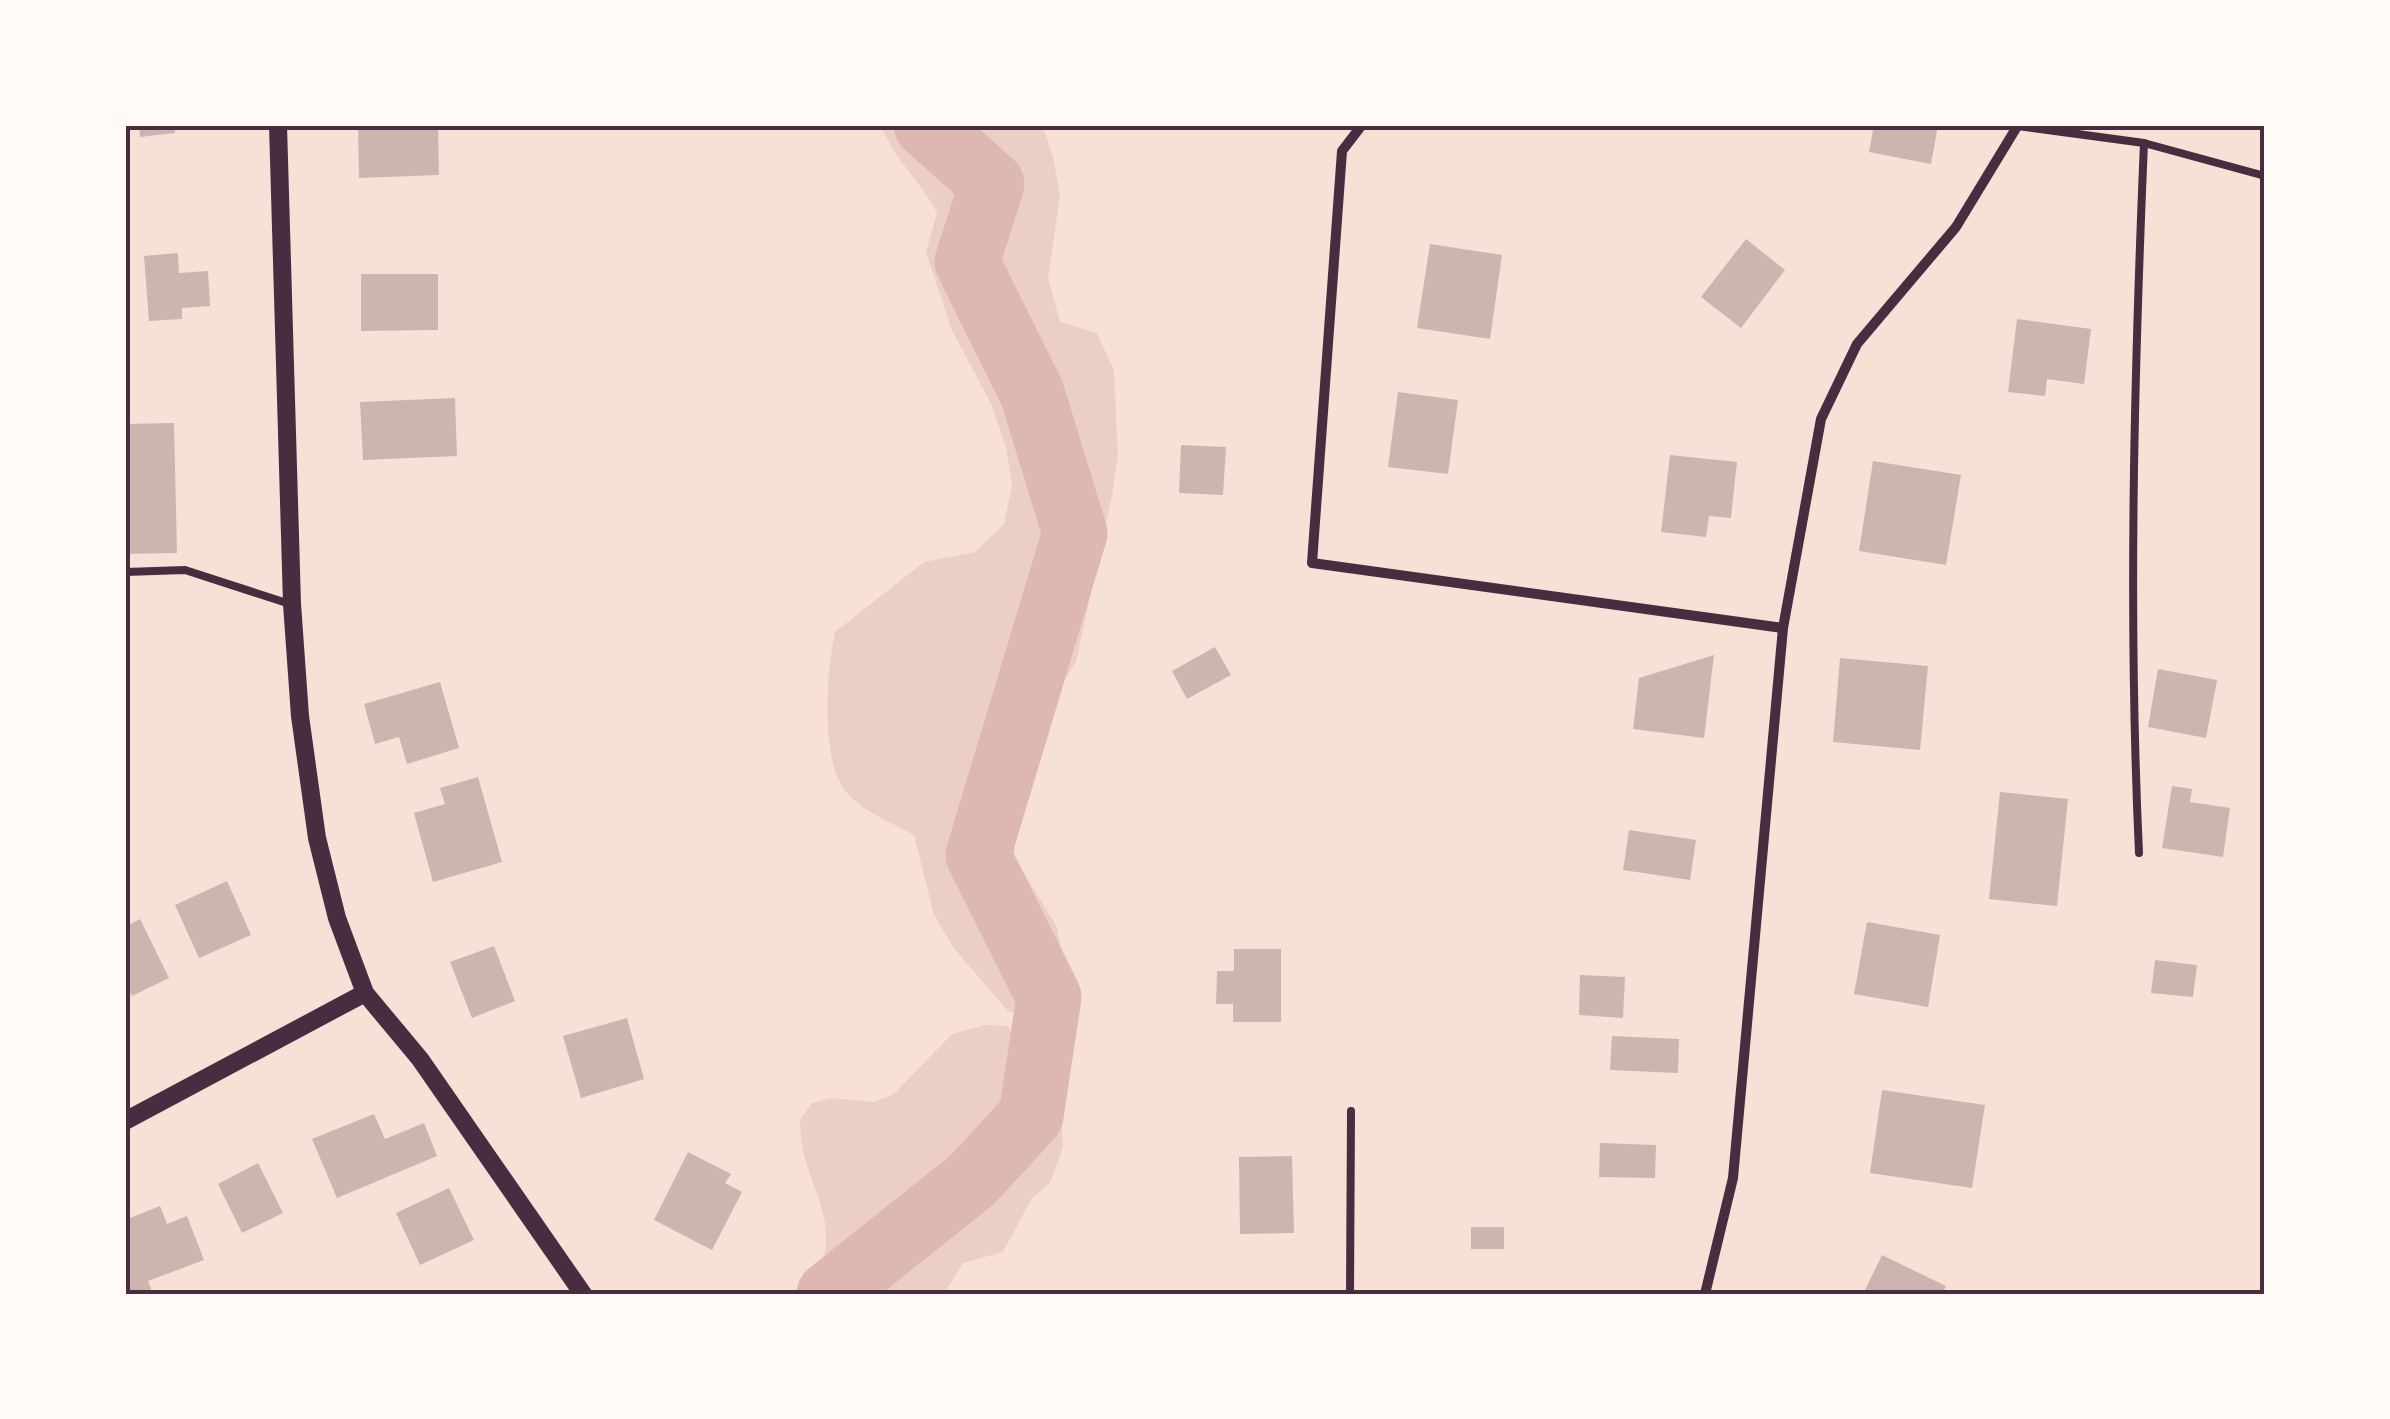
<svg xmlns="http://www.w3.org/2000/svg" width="2390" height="1419" viewBox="0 0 2390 1419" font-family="Mulish,sans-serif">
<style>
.green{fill:#ebcfc5}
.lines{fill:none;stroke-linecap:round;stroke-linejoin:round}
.river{stroke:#dcb8b0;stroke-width:65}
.building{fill:#ccb4b1}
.service{stroke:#4a2c40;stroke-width:8}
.minor{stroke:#4a2c40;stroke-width:10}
.tertiary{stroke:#4a2c40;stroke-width:18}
.neatline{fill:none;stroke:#4a2c40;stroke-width:4}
</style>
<rect width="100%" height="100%" fill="#f7e1d7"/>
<g class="green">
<path d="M 881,125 L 1042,125 L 1053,156 L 1060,196 L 1048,278 L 1060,322 L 1097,333 L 1114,371 L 1118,456 L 1112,496 L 1076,662 L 1033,731 L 1015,813 L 1015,858 L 1057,927 L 1065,967 L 1052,1007 L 1009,1012 L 955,950 L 934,915 L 914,835 C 892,823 864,812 847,793 C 819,762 827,670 835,632 L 924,562 L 975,552 L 1004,524 L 1012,485 L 1006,447 L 991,404 L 951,328 L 926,252 L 937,213 C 921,181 893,159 881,125 Z"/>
<path d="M 985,1025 L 1006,1026 L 1022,1041 L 1028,1060 L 1045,1071 L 1054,1089 L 1061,1109 L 1063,1147 L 1050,1183 L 1032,1198 L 1003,1252 L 963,1263 L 944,1294 L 811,1294 C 850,1211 801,1195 800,1120 L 812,1103 L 831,1098 L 874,1102 L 894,1094 L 952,1034 Z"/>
</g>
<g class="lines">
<path class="river" d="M 829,1294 L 972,1180 L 1031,1116 L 1049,997 L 978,855 L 1075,533 L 1032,393 L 967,262 L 992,184 L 926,125"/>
</g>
<g class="building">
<path d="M 139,125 L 174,125 L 175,133 L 140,137 Z"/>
<path d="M 358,125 L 438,125 L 439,175 L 359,178 Z"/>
<path d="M 1874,125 L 1938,125 L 1931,164 L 1869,152 Z"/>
<path d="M 1746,239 L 1785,270 L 1741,328 L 1701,297 Z"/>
<path d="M 1430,244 L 1502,255 L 1490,339 L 1417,328 Z"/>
<path d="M 178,253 L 179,273 L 208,271 L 210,306 L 182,308 L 182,319 L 149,321 L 144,256 Z"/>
<path d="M 361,274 L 438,274 L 438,330 L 361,331 Z"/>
<path d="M 2017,319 L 2091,329 L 2084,384 L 2047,379 L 2045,396 L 2008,392 Z"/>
<path d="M 1398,392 L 1458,400 L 1448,474 L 1388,467 Z"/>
<path d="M 455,398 L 457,456 L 363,460 L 360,402 Z"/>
<path d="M 174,423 L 177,553 L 125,554 L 125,424 Z"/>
<path d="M 1181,445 L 1226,447 L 1223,495 L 1179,493 Z"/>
<path d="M 1670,455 L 1737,462 L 1731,518 L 1709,516 L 1706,537 L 1661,532 Z"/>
<path d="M 1873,461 L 1961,475 L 1946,565 L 1859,551 Z"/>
<path d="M 1215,647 L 1231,675 L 1187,699 L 1172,671 Z"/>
<path d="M 1714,655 L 1704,738 L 1633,729 L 1639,678 Z"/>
<path d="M 1840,658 L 1928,666 L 1920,750 L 1833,742 Z"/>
<path d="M 2158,669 L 2217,680 L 2206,738 L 2148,727 Z"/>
<path d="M 440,682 L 459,748 L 407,764 L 399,737 L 375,744 L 364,704 Z"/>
<path d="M 478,777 L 502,862 L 433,882 L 414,813 L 445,804 L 440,788 Z"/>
<path d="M 2172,786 L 2192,789 L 2190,802 L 2230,808 L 2223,857 L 2162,848 Z"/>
<path d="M 2000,792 L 2068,799 L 2057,906 L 1989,899 Z"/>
<path d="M 1629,830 L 1696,840 L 1690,880 L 1623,870 Z"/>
<path d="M 227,881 L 251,935 L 199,958 L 175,905 Z"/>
<path d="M 140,919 L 169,978 L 132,996 L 125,982 L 125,927 Z"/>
<path d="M 1867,922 L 1940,935 L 1928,1007 L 1854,994 Z"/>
<path d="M 494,946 L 515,1001 L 472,1018 L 450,962 Z"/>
<path d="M 1234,949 L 1281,949 L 1281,1022 L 1233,1022 L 1233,1004 L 1216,1004 L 1217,971 L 1234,971 Z"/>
<path d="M 2155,960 L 2197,965 L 2193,997 L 2151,993 Z"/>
<path d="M 1580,975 L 1625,977 L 1623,1018 L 1579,1015 Z"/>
<path d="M 627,1018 L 644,1079 L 581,1098 L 563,1036 Z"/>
<path d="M 1612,1036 L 1679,1039 L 1678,1073 L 1610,1070 Z"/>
<path d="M 1882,1090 L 1985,1105 L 1972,1188 L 1870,1173 Z"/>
<path d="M 374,1114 L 385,1139 L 424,1123 L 437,1156 L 337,1198 L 312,1139 Z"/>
<path d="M 1600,1143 L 1656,1145 L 1655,1178 L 1599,1177 Z"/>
<path d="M 688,1152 L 731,1174 L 725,1183 L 742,1192 L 712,1250 L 654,1220 Z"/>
<path d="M 1292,1156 L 1294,1233 L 1240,1234 L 1239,1157 Z"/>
<path d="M 258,1163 L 283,1213 L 242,1233 L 218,1184 Z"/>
<path d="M 449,1188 L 474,1240 L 420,1265 L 396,1213 Z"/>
<path d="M 160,1206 L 167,1224 L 187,1216 L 204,1260 L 148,1281 L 153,1294 L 125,1294 L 125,1220 Z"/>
<rect x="1471" y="1227" width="33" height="22"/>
<path d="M 1882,1255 L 1946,1286 L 1942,1294 L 1863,1294 Z"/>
</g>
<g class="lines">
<g class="service">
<path d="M 2018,126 L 2144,143 L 2265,176"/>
<path d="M 125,572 L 185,570 L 290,604"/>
<path d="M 2139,853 C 2128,616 2134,380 2144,143"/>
<path d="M 1350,1294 L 1351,1111"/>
</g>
<g class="minor">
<path d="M 1362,125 L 1342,151 L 1312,563 L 1783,628"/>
<path d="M 1705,1294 L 1733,1178 L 1783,628 L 1821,419 L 1857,344 L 1956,227 L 2018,125"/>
</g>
<g class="tertiary">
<path d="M 278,125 L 292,604 L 300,716 L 317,838 L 337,918 L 365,993 L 420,1059 L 583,1294"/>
<path d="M 125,1121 L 365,993"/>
</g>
</g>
<rect width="2390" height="1419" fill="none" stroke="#fffaf5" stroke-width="255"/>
<rect x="128" y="128" width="2134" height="1164" class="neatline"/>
</svg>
